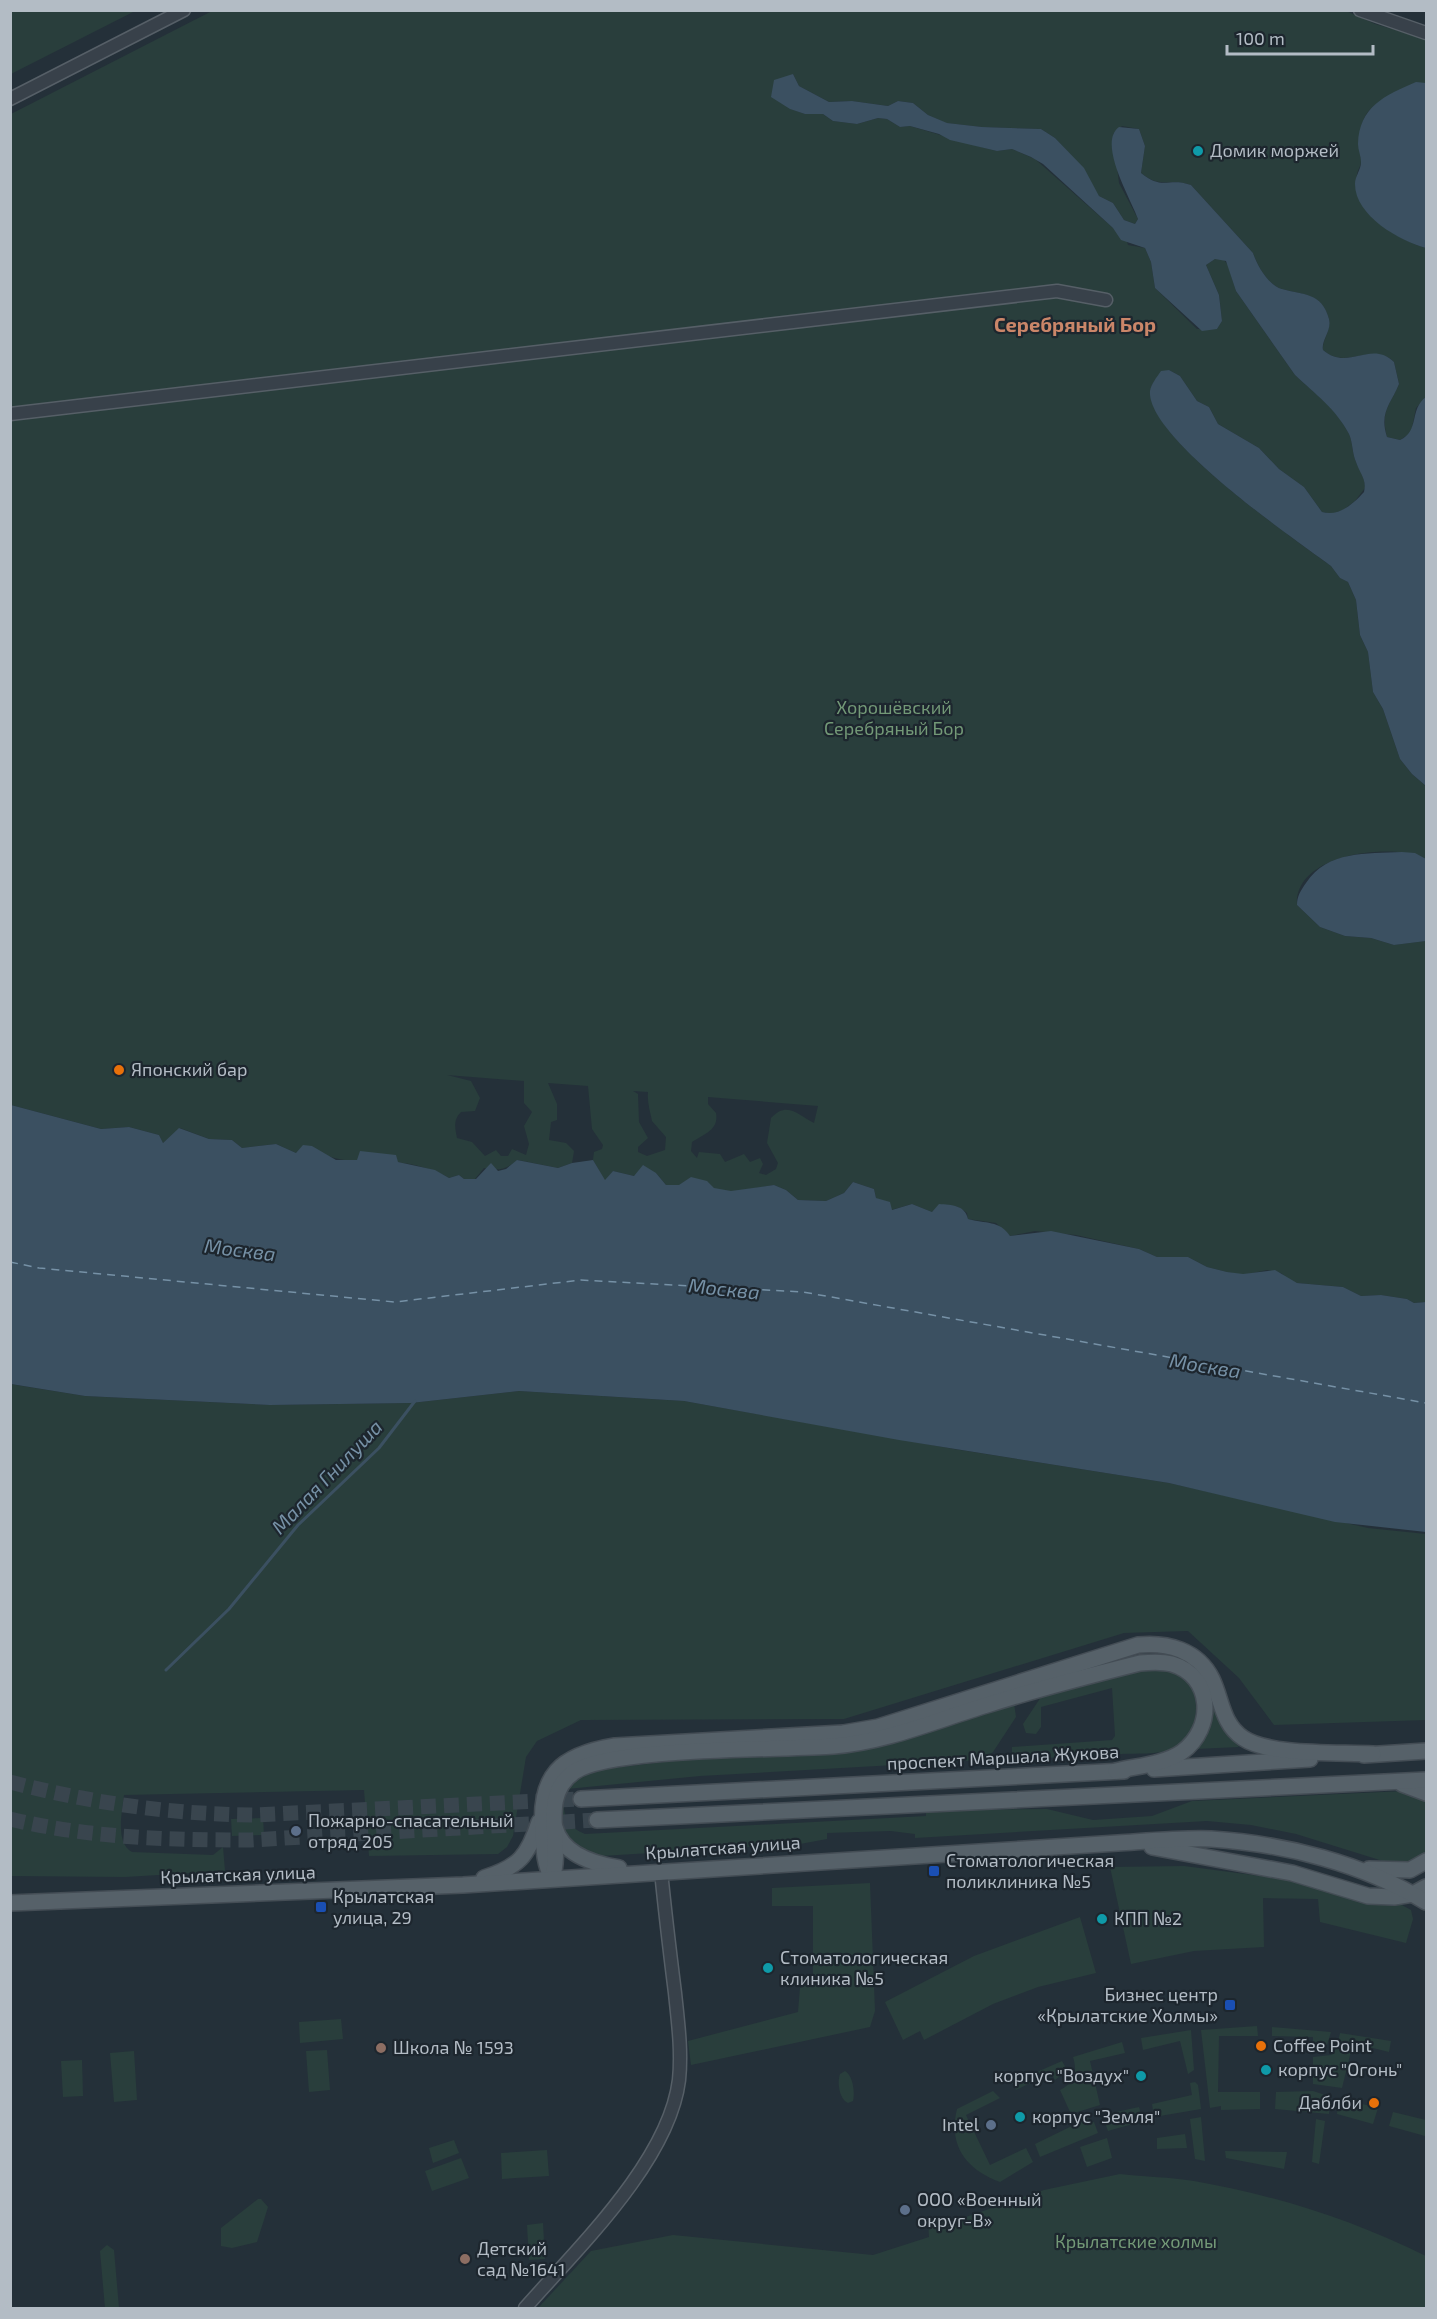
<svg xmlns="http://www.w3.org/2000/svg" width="1437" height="2319" viewBox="0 0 1437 2319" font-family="'Exo 2',sans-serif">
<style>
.green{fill:#293e3c;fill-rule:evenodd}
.water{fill:#3b5061}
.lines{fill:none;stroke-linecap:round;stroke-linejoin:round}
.stream{stroke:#3b5061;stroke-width:3}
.ferry{stroke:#7691a6;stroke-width:1.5;stroke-dasharray:8 6;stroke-linecap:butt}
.major-tunnel{stroke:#39454e;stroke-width:15;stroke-dasharray:15 8;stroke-linecap:butt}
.minor-casing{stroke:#565f67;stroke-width:15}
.major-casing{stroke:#444d55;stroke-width:18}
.minor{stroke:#38414a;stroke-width:12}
.major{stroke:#566169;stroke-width:15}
.culture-dot{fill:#0f9aa8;stroke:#1d262e;stroke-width:2}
.food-dot{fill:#e8710a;stroke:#1d262e;stroke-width:2}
.service-dot{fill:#5c6f8a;stroke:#1d262e;stroke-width:2}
.transit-dot{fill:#1a4fb4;stroke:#1d262e;stroke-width:2}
.education-dot{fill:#8d6e63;stroke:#1d262e;stroke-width:2}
.labels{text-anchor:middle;stroke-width:4.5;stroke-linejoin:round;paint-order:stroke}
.poi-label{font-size:18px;fill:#b3bcc5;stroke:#1d262e;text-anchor:start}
.park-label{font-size:18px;fill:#739977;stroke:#1d262e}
.street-label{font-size:18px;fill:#b3bcc5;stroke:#1d262e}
.neighbourhood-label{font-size:20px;font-weight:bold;fill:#cb8669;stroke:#1d262e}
.water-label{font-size:20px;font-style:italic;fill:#7691a6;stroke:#1d262e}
</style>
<rect width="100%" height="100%" fill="#243039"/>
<g class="green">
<path d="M 11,10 L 135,10 L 135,11 L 11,74 Z"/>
<path d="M 1344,10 L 1375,24 L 1426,39 L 1426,83 C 1413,82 1409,88 1397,93 C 1358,110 1360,122 1361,161 C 1361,166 1358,169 1357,174 C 1356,180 1358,195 1360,201 C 1370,223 1405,242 1426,248 L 1426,397 L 1416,408 L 1411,433 L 1400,440 L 1387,437 C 1380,411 1390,405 1399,384 L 1394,362 C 1372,341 1346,371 1323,350 C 1322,340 1331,331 1329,319 C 1322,292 1302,295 1282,289 C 1268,285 1257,265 1253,253 L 1191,185 C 1170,178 1160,189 1141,173 L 1145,146 L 1139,129 L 1122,126 L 1113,134 L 1119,183 L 1138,219 L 1135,224 L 1124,220 L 1113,203 L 1099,196 L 1077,162 L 1055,138 L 1041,129 L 982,127 L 946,123 L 928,115 L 913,103 L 898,101 L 888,106 L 852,101 L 829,102 L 799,86 L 793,74 L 771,96 L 791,109 L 805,114 L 823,114 L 833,121 L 857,124 L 878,118 L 887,119 L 900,127 L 910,126 L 981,147 L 997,151 L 1012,149 L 1035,159 L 1112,227 L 1124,232 L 1128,245 L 1145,248 L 1151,262 L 1155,288 L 1197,329 L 1217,329 L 1222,321 L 1219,295 L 1206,265 L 1215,259 L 1223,259 L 1228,265 L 1236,291 L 1295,375 C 1315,394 1337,409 1349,434 C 1353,443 1352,453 1356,462 C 1360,472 1365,477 1365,488 L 1355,501 L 1343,510 L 1332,514 L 1322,512 L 1304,487 L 1279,469 L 1259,448 L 1218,424 L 1209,407 L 1197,401 L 1180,376 L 1169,370 C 1162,375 1152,380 1151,389 C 1142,434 1295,540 1331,566 L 1340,578 L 1348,582 L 1356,600 L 1360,635 L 1368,652 L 1373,692 L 1383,709 L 1400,759 L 1412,774 L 1426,786 L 1426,859 C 1393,842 1294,853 1297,905 L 1320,927 L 1345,936 L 1371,938 L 1394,945 L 1426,941 L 1426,1302 L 1414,1303 L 1407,1299 L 1381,1295 L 1361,1296 L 1343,1287 L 1297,1283 L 1290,1281 L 1281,1273 L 1267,1270 L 1243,1275 L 1227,1272 L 1207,1267 L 1188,1257 L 1157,1257 L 1139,1249 L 1076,1235 L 1035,1231 L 1010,1236 L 996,1223 L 968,1219 L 967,1213 C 954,1202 946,1206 932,1212 L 912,1204 L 891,1210 L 876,1198 L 874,1189 L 853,1182 L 844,1193 L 826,1201 L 798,1200 L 786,1190 L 774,1185 L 731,1192 L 666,1185 L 656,1173 L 634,1176 L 613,1171 L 605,1181 L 593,1160 L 594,1152 L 602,1149 L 603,1145 L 592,1129 L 588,1086 L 548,1083 L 557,1104 L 557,1120 L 551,1122 L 549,1140 L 566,1143 L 574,1151 L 572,1163 L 558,1168 L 518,1160 C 505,1170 499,1171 484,1168 L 475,1179 L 464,1179 L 459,1175 L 449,1178 C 434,1169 414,1164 396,1162 C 364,1158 340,1168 311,1146 L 296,1153 L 276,1144 L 242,1148 L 232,1140 L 209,1139 L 180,1128 L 163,1143 L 159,1135 L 129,1127 L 101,1129 L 11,1105 L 11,114 L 212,11 ZM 447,1075 L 524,1081 L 524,1103 L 532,1112 L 524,1126 L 529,1144 L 526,1155 L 512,1149 L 508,1156 L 501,1156 L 496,1150 L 485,1156 L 472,1142 L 457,1138 C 455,1128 453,1120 461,1112 L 475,1111 L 480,1098 L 471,1081 ZM 633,1091 L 648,1092 C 647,1102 650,1111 652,1121 L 666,1137 L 665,1150 L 647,1156 L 638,1152 L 638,1147 L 648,1138 L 639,1122 L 638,1094 ZM 708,1097 L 818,1106 L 814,1123 C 799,1116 788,1100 771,1118 L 767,1143 L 778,1163 L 776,1169 L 766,1175 L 759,1173 L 763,1164 L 760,1158 L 750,1162 L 744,1154 L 725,1162 L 720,1154 L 699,1152 L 697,1158 L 691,1151 L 692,1142 C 704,1134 719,1130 716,1113 L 708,1104 Z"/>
<path d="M 10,1384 L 85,1396 L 270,1405 L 411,1403 L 519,1391 L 684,1401 L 954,1449 L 1169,1483 L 1368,1528 L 1426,1534 L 1426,1720 L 1274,1725 L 1239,1678 L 1188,1631 L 1124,1633 L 844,1719 L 581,1720 L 537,1741 L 526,1757 L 513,1836 L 507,1847 L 498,1854 L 369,1856 L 364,1790 L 124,1795 C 122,1813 115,1842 132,1852 L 213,1855 L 223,1847 L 225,1871 L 125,1877 L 11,1876 Z"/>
<path d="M 1141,1668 C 1149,1668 1161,1666 1169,1668 C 1205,1679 1204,1734 1172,1749 C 1157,1755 1137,1753 1121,1754 C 1087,1756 1054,1758 1020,1759 L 1012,1755 L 1012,1747 L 1112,1740 L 1115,1736 L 1112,1688 L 1041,1707 L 1041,1727 L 1036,1734 L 1026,1733 L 1023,1724 L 1043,1694 Z"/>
<path d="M 1211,1700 L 1220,1725 L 1239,1747 L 1196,1749 Z"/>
<path d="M 1014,1703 L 1016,1717 L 993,1752 L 983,1760 L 700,1776 L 567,1789 L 582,1775 L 595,1770 L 699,1758 Z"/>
<path d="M 1404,1791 L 1426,1802 L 1426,1852 L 1408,1863 L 1386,1862 L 1296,1834 L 1251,1825 L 1207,1821 L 915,1838 L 915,1834 L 891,1831 L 827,1833 L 827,1839 L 800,1844 L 601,1856 C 566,1851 559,1827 564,1796 C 562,1815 567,1827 585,1834 L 926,1816 L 926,1811 L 934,1810 L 1047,1809 L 1093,1820 L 1152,1816 L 1192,1801 Z"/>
<path d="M 263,1818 L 264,1835 L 232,1836 L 231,1819 Z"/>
<path d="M 1184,1866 L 1291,1880 L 1375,1904 L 1400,1904 L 1411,1910 L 1413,1919 L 1406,1943 L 1320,1922 L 1318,1899 L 1263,1898 L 1264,1947 L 1194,1951 L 1131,1964 L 1110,1867 Z"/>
<path d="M 870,1883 L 875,2011 L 870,2027 L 691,2065 L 688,2041 L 798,2012 L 800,1988 L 813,1983 L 813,1906 L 772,1906 L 772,1888 Z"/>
<path d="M 1080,1917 L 1096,1973 L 1038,1987 L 993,2004 L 924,2040 L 920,2031 L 903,2040 L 885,2002 L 974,1956 Z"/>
<path d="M 341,2019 L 343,2039 L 300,2043 L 299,2022 Z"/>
<path d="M 1257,2026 L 1258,2036 L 1219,2036 L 1218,2092 L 1260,2092 L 1260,2109 L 1221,2110 L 1221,2106 L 1210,2108 L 1201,2030 Z"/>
<path d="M 1272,2027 L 1331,2032 L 1327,2045 L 1313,2047 L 1313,2037 L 1272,2036 Z"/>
<path d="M 1191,2030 L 1194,2070 L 1188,2074 L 1180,2041 L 1143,2050 L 1141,2038 Z"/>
<path d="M 1340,2033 L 1391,2041 L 1389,2052 L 1353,2043 L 1342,2088 L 1313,2084 L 1313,2057 L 1331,2055 L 1337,2047 Z"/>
<path d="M 1122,2042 L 1125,2053 L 1090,2061 L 1100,2105 L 1071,2114 L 1060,2090 C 1074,2083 1078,2073 1073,2057 Z"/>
<path d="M 327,2050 L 330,2090 L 309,2092 L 306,2051 Z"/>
<path d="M 134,2051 L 137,2100 L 114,2102 L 110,2053 Z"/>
<path d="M 82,2060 L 83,2096 L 63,2097 L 61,2061 Z"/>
<path d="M 1062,2061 L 1066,2068 L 1064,2073 L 1055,2080 L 1051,2073 L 1016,2090 L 1012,2083 Z"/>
<path d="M 845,2071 C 853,2076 855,2092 853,2101 L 848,2103 C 839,2099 837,2082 840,2074 Z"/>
<path d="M 1195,2082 L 1198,2085 L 1201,2109 L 1154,2117 L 1152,2104 L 1192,2095 L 1190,2083 Z"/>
<path d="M 993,2091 L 1000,2098 L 966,2115 L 990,2165 L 1026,2148 L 1033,2162 L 1000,2182 C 966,2169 948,2146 957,2109 Z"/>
<path d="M 1313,2091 L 1328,2096 L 1327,2101 L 1330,2102 L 1329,2114 L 1275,2109 L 1276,2092 Z"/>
<path d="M 1339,2098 L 1378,2108 L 1373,2124 L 1337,2114 Z"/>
<path d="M 1139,2107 L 1143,2121 L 1108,2131 L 1102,2115 Z"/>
<path d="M 1393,2112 L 1426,2120 L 1425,2136 L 1389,2126 Z"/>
<path d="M 1080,2117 L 1082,2120 L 1088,2118 L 1090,2123 L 1094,2122 L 1098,2133 L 1040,2157 L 1035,2144 L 1076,2124 L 1074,2119 Z"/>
<path d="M 1201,2117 L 1205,2161 L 1195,2159 L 1190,2119 Z"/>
<path d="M 1316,2119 L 1325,2121 L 1319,2164 L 1312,2162 Z"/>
<path d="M 1185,2134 L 1187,2148 L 1157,2149 L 1157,2138 Z"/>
<path d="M 1107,2138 L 1112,2158 L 1087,2167 L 1080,2147 Z"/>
<path d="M 454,2140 L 459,2153 L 433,2163 L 429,2148 Z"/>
<path d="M 547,2150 L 549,2176 L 502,2179 L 501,2153 Z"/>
<path d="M 1225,2151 L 1287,2152 L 1284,2169 L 1226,2158 Z"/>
<path d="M 461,2158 L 469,2178 L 432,2191 L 425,2171 Z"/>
<path d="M 1120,2174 C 1145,2177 1170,2177 1194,2181 C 1275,2195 1353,2220 1426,2256 L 1426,2308 L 538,2308 L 591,2251 L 673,2235 L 873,2255 L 929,2237 L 928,2219 L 963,2218 L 1044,2190 Z"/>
<path d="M 258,2199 L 261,2199 L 268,2207 L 257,2242 L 232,2248 L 221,2246 L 221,2228 Z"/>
<path d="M 543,2223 L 545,2259 L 529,2260 L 527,2225 Z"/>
<path d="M 107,2245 L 114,2250 L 119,2308 L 105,2308 L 100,2251 Z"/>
</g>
<g class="water">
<path d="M 793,74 L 799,86 L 829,102 L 852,101 L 888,106 L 898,101 L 913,103 L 928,115 L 947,123 L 982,127 L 1041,129 L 1055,138 L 1084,168 L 1099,196 L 1113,203 L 1124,220 L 1135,224 L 1138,219 C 1131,199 1097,143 1119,127 L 1139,129 L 1145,146 L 1141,173 C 1163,191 1168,177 1191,185 L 1253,253 C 1257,265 1268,285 1282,289 C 1303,295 1322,292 1329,319 C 1332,331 1321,340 1323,350 C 1348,372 1371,339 1394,362 L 1399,384 C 1391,404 1379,412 1387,437 L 1400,440 C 1420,431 1409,409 1426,397 L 1426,786 L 1412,774 L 1400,759 L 1383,709 L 1373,692 L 1368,652 L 1360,635 L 1356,600 L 1348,582 L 1340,578 L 1331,566 C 1294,539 1146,437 1150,391 C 1151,384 1157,377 1161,371 L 1169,370 L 1180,376 L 1197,401 L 1209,407 L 1218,424 L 1259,448 L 1279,469 L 1304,487 L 1322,512 C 1339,517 1353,504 1364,492 C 1367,479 1360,474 1356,462 C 1352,453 1353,443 1349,434 C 1336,409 1315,394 1295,375 L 1236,291 L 1226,261 L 1215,259 L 1206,265 L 1219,295 L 1222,321 L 1217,329 L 1202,331 L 1155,288 L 1151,262 L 1145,248 L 1121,240 L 1113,228 L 1043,164 L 1031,157 L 1012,149 L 997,151 L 950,140 L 939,134 L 910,126 L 900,127 L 887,119 L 878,118 L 857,124 L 833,121 L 823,114 L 805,114 L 790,109 L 771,97 L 774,80 Z"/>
<path d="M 1416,82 L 1426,83 L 1426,248 C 1400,241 1355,216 1355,184 C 1355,176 1361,170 1361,162 C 1361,156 1358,150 1358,144 C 1359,107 1385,95 1416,82 Z"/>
<path d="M 1402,852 L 1415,853 L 1426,859 L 1426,941 L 1394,945 L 1371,938 L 1345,936 L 1320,927 L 1297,905 C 1297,896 1301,890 1306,883 C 1328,850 1366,854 1402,852 Z"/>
<path d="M 11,1105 L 101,1129 L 129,1127 L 159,1135 L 163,1143 L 179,1128 L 209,1139 L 232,1140 L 242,1148 L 276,1144 L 296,1153 L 303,1145 L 312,1146 L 336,1160 L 357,1160 L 360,1151 L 396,1155 L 398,1162 L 435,1170 L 449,1178 L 459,1175 L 464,1179 L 476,1179 L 491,1163 L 498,1171 L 506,1169 L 517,1160 L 558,1168 L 572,1163 L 593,1160 L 605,1180 L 613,1171 L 634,1176 L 643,1165 L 656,1173 L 666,1185 L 679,1185 L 691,1177 L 707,1181 L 714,1188 L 731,1191 L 774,1185 L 786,1190 L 798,1200 L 826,1201 L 844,1193 L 853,1182 L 874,1189 L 876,1198 L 890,1202 L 892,1210 L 912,1204 L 932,1212 L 939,1204 C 952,1205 965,1205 968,1219 C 985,1224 1000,1220 1010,1236 L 1051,1231 L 1139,1249 L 1157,1257 L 1188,1257 L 1207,1267 L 1227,1272 L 1243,1274 L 1275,1270 L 1297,1283 L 1343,1287 L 1361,1296 L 1381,1295 L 1407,1299 L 1414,1303 L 1426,1302 L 1426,1532 L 1335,1522 L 1169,1483 L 899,1440 L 684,1401 L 519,1391 L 411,1403 L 270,1405 L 85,1396 L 11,1384 Z"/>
</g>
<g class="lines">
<path class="stream" d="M 166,1670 L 229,1609 L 298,1525 L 379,1448 L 415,1401"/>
<path class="ferry" d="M 10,1262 L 39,1268 L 395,1302 L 581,1280 L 803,1292 L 1426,1403"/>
<g class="major-tunnel">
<path d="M 10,1782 C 91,1803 170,1814 253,1815 L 581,1799"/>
<path d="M 10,1819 C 89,1838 170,1840 251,1840 L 597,1820"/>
</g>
<defs>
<g id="minor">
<path d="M 1360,10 L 1426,33"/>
<path d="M 10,99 L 184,10"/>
<path d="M 10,414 L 1057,291 L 1106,300"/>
<path d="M 525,2308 C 577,2249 669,2161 679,2080 C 682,2051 678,2022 675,1993 C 670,1953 665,1912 661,1871"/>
</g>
<g id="major">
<path d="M 1364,1755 L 1426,1751"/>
<path d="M 1154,1769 L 1310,1759"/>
<path d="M 1402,1784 L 1426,1793"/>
<path d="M 581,1799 L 1124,1771"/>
<path d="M 597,1820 L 1426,1780"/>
<path d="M 555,1827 C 562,1855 594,1864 619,1868"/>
<path d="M 1152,1847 L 1292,1873 L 1368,1896 L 1394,1897 L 1413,1894 L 1426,1887"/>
<path d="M 1369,1869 L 1410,1870 L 1426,1861"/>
<path d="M 484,1878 C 519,1867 528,1856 539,1822"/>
<path d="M 552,1878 C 544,1863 544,1849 543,1833 C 538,1775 560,1755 615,1746 L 843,1733 L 878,1727 L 1138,1645 C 1167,1642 1198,1650 1212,1679 C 1222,1700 1222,1724 1243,1738 C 1269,1756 1340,1752 1373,1754"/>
<path d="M 552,1878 C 564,1844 538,1797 574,1772 C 610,1747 781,1750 834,1746 C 886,1742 937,1720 987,1705 C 1037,1689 1088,1676 1140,1663 C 1150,1662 1161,1661 1172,1664 C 1213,1676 1215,1728 1182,1752 C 1165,1764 1137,1766 1116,1771"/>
<path d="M 10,1903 L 463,1885 L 1118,1843 C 1149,1841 1180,1838 1211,1839 C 1285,1844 1362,1863 1426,1902"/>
</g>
</defs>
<use href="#minor" class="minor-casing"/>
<use href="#major" class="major-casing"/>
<use href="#minor" class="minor"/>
<use href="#major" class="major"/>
</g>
<g class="culture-dot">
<circle cx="1198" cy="151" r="6"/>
<circle cx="1102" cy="1919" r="6"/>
<circle cx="768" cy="1968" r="6"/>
<circle cx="1266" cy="2070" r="6"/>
<circle cx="1141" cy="2076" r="6"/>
<circle cx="1020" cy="2117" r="6"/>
</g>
<g class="food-dot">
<circle cx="119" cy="1070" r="6"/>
<circle cx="1261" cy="2046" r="6"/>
<circle cx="1374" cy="2103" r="6"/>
</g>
<g class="service-dot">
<circle cx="296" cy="1831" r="6"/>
<circle cx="991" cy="2125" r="6"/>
<circle cx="905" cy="2210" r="6"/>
</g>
<g class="transit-dot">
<rect x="928" y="1865" width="12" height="12" rx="3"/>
<rect x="315" y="1901" width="12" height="12" rx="3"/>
<rect x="1224" y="1999" width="12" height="12" rx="3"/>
</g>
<g class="education-dot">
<circle cx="381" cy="2048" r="6"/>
<circle cx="465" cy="2259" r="6"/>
</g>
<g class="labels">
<g class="poi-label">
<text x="1210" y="157">Домик моржей</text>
<text x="131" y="1076">Японский бар</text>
<text x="308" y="1827">Пожарно-спасательный<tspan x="308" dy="21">отряд 205</tspan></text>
<text x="946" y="1867">Стоматологическая<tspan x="946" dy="21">поликлиника №5</tspan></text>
<text x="333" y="1903">Крылатская<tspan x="333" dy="21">улица, 29</tspan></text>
<text x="1114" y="1925">КПП №2</text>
<text x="780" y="1964">Стоматологическая<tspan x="780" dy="21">клиника №5</tspan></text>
<text x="1218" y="2001" text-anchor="end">Бизнес центр<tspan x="1218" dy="21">«Крылатские Холмы»</tspan></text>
<text x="1273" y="2052">Coffee Point</text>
<text x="393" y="2054">Школа № 1593</text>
<text x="1278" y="2076">корпус "Огонь"</text>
<text x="1129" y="2082" text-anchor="end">корпус "Воздух"</text>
<text x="1362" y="2109" text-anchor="end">Даблби</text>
<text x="1032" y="2123">корпус "Земля"</text>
<text x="979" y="2131" text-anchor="end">Intel</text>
<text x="917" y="2206">ООО «Военный<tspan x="917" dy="21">округ-В»</tspan></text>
<text x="477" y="2255">Детский<tspan x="477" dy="21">сад №1641</tspan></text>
</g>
<g class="park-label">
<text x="894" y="714">Хорошёвский<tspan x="894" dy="21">Серебряный Бор</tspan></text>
<text x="1136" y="2248">Крылатские холмы</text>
</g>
<g class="street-label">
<text transform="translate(1003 1758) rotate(-3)" y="6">проспект Маршала Жукова</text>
<text transform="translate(723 1848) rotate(-4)" y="6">Крылатская улица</text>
<text transform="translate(238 1875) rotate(-2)" y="6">Крылатская улица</text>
</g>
<g class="neighbourhood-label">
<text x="1075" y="332">Серебряный Бор</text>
</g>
<g class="water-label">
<text transform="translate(240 1250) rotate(7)" y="7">Москва</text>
<text transform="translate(724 1289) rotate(6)" y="7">Москва</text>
<text transform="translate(1205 1366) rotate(9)" y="7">Москва</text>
<text transform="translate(327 1477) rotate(-46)" y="7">Малая Гнилуша</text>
</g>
</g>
<rect width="1437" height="2319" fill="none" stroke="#b3bcc5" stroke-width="24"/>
<path d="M1227 45v9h146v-9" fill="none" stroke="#b3bcc5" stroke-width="3"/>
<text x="1236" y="45" font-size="18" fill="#b3bcc5" stroke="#1d262e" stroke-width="4.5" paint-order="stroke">100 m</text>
</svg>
